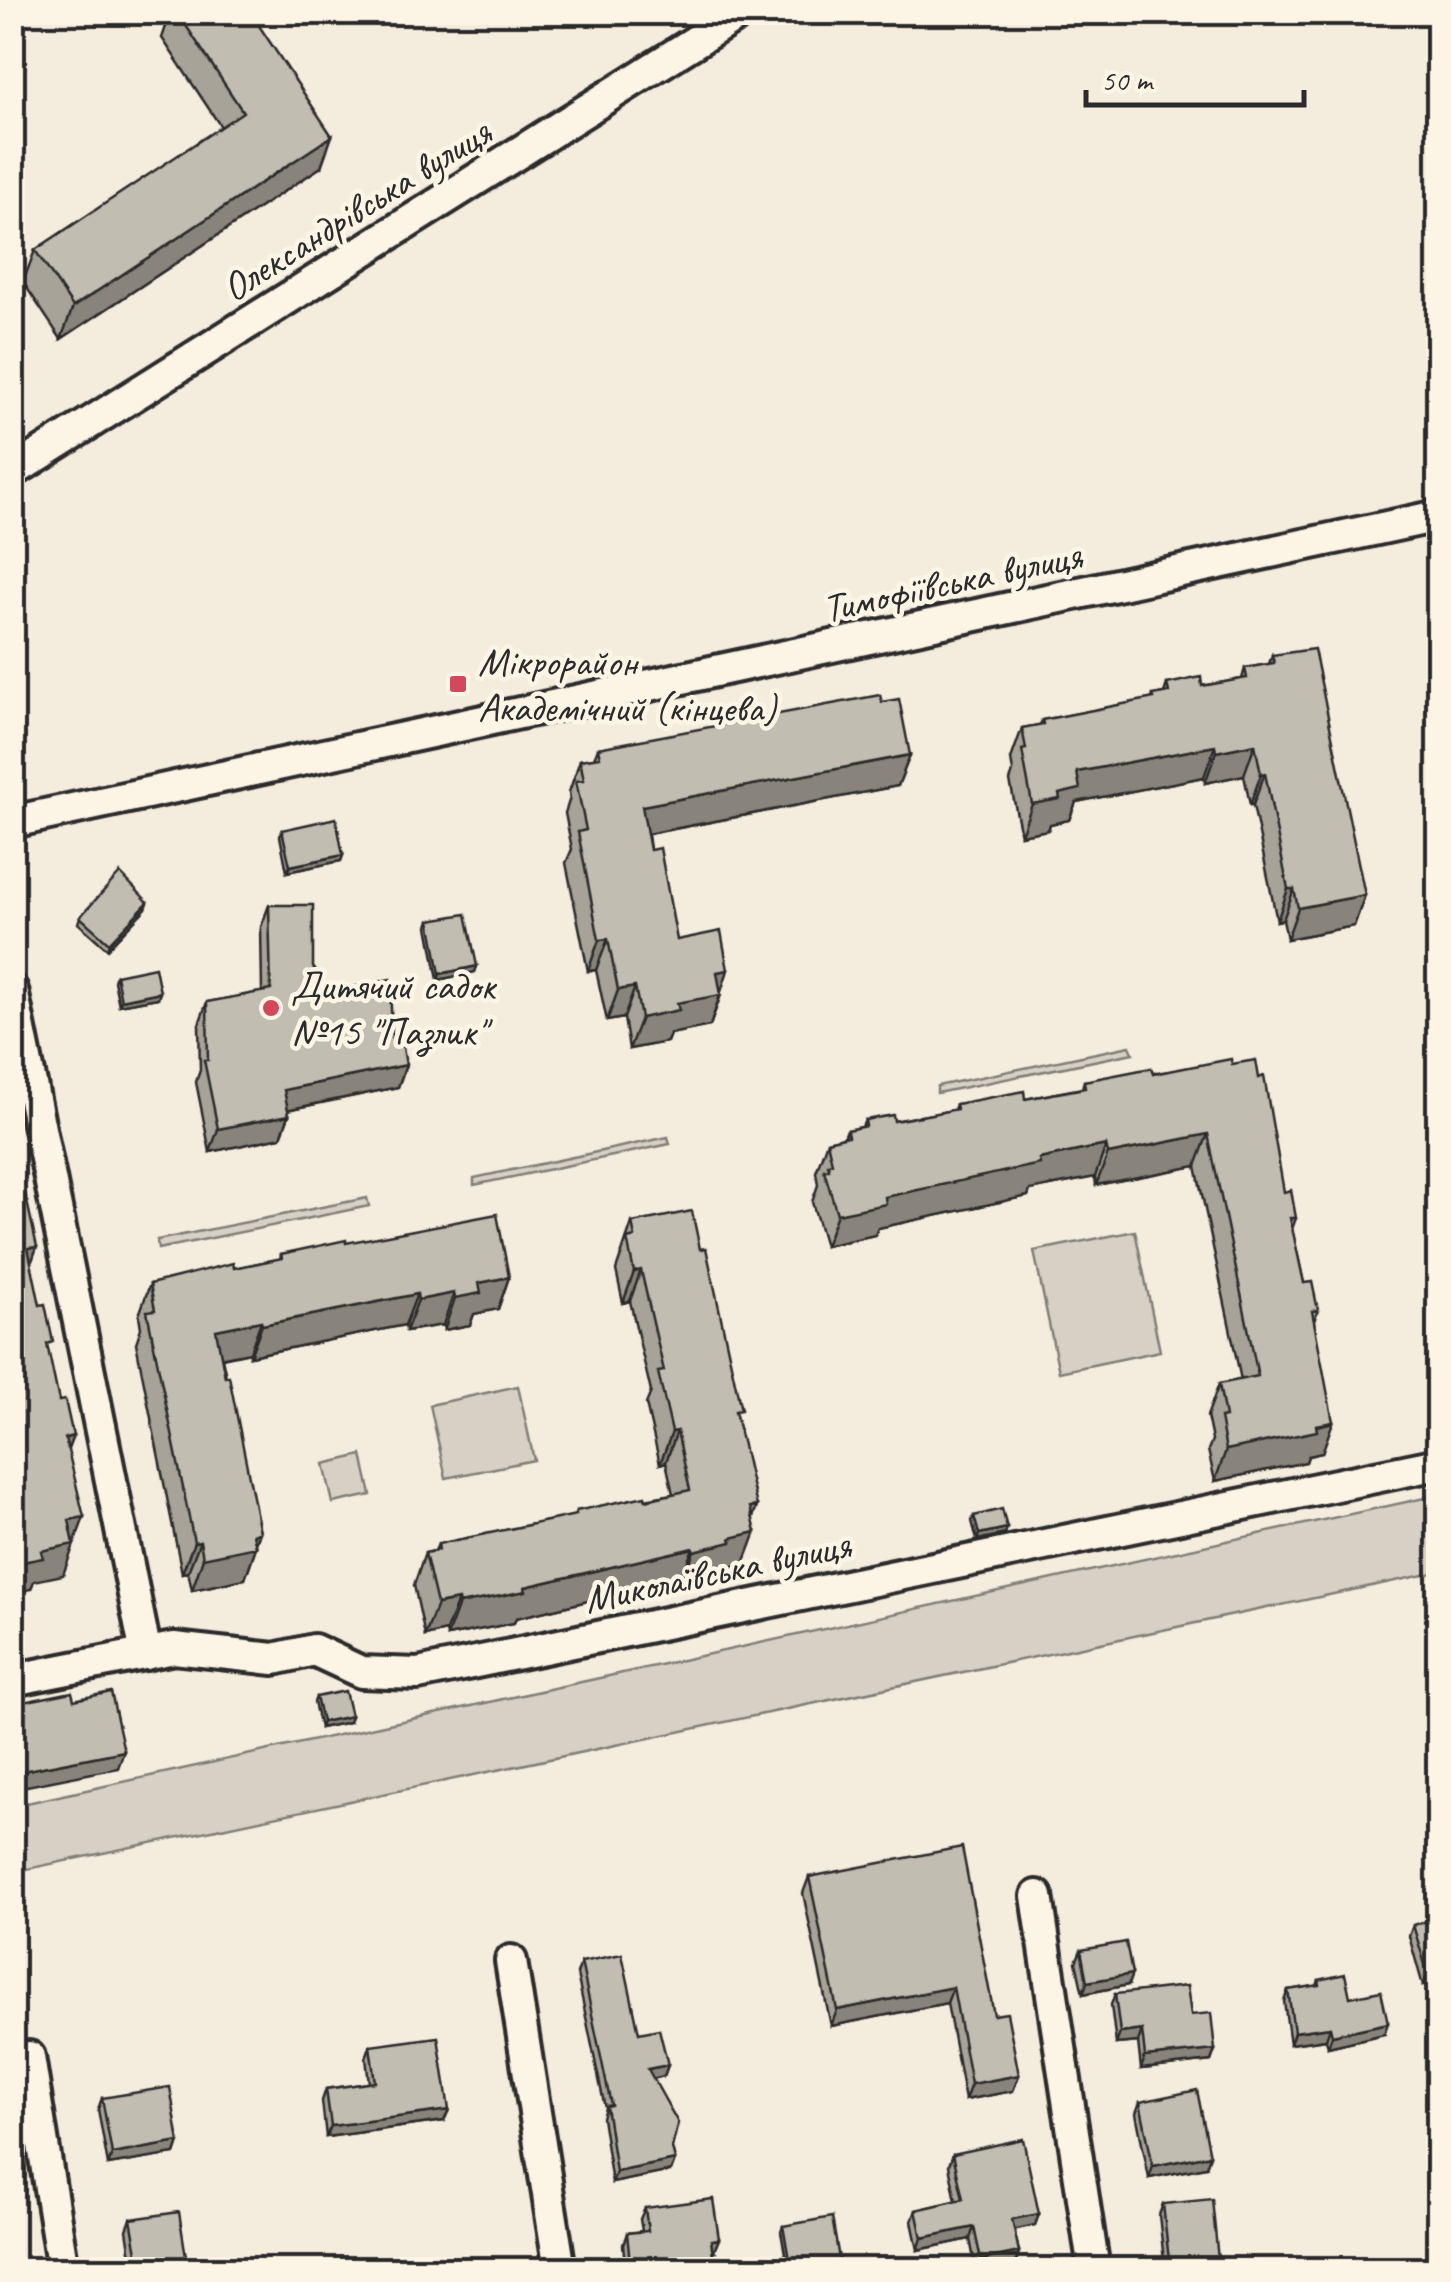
<svg xmlns="http://www.w3.org/2000/svg" width="1451" height="2282" viewBox="0 0 1451 2282" font-family="Caveat,sans-serif">
<style>
.green{fill:#d6d1c4;stroke:#807e78;stroke-width:2.5}
.lines{fill:none;stroke-linecap:round;stroke-linejoin:round}
.minor-casing{stroke:#2b2b2b;stroke-width:38}
.minor{stroke:#fcf5e5;stroke-width:30}
.wall{fill:#a7a398;stroke:#2b2b2b;stroke-width:2.5}
.shaded-wall{fill:#88847c;stroke:#2b2b2b;stroke-width:2.5}
.building{fill:#c2bdb1;stroke:#2b2b2b;stroke-width:2.5}
.poi-dot{fill:#d1495b;stroke:#fcf5e5;stroke-width:4}
.labels{text-anchor:middle;stroke-width:9;stroke-linejoin:round;paint-order:stroke}
.street-label{font-size:40px;fill:#2b2b2b;stroke:#fcf5e5}
.poi-label{font-size:40px;fill:#2b2b2b;stroke:#fcf5e5;text-anchor:start}
</style>
<rect width="100%" height="100%" fill="#f4edde"/>
<filter id="ink" filterUnits="userSpaceOnUse"><feTurbulence type="fractalNoise" baseFrequency=".01" numOctaves="2"/><feDisplacementMap in="SourceGraphic" scale="20" xChannelSelector="R" yChannelSelector="G"/><feConvolveMatrix kernelMatrix="1 2 1 2 8 2 1 2 1" color-interpolation-filters="sRGB"/></filter>
<g filter="url(#ink)">
<g class="green">
<path d="M 1130,1046 L 1133,1053 L 937,1093 L 937,1086 Z"/>
<path d="M 668,1137 L 670,1144 L 474,1185 L 474,1178 Z"/>
<path d="M 367,1198 L 369,1206 L 158,1249 L 157,1240 Z"/>
<path d="M 1135,1231 L 1160,1351 L 1059,1372 L 1034,1251 Z"/>
<path d="M 518,1386 L 534,1460 L 446,1478 L 430,1405 Z"/>
<path d="M 362,1455 L 371,1495 L 333,1503 L 324,1464 Z"/>
<path d="M 1438,1495 L 1438,1572 L 13,1872 L 13,1806 Z"/>
</g>
<g class="lines">
<defs>
<g id="minor">
<path d="M 12,472 L 742,12"/>
<path d="M 12,822 L 1438,516"/>
<path d="M 12,990 L 146,1654"/>
<path d="M 12,1680 L 174,1648 L 274,1659 L 314,1650 L 361,1672 L 418,1674 L 1438,1464"/>
<path d="M 1037,1896 L 1094,2270"/>
<path d="M 511,1961 L 560,2270"/>
<path d="M 29,2057 L 63,2270"/>
</g>
</defs>
<use href="#minor" class="minor-casing"/>
<use href="#minor" class="minor"/>
</g>
<g class="wall">
<path d="M 171,12 L 177,12 L 321,167 L 61,339 L 23,282 L 35,250 L 221,127 L 162,38 Z"/>
<path d="M 1272,655 L 1365,895 L 1354,926 L 1287,939 L 1283,920 L 1277,921 L 1253,805 L 1250,805 L 1244,775 L 1205,783 L 1204,777 L 1076,802 L 1069,820 L 1050,824 L 1048,830 L 1021,835 L 1010,781 L 1013,772 L 1011,759 L 1022,728 L 1040,725 L 1042,720 L 1152,699 L 1153,695 L 1164,693 L 1167,684 L 1202,686 L 1242,679 L 1245,668 L 1269,664 Z"/>
<path d="M 882,702 L 910,755 L 898,786 L 648,834 L 650,850 L 677,940 L 720,991 L 721,995 L 710,1026 L 670,1034 L 667,1042 L 629,1049 L 624,1018 L 607,1021 L 596,970 L 588,971 L 566,863 L 572,849 L 565,813 L 570,798 L 569,792 L 580,760 L 594,758 L 598,748 Z"/>
<path d="M 282,830 L 343,855 L 341,861 L 287,872 L 280,836 Z"/>
<path d="M 148,902 L 146,908 L 107,949 L 78,923 L 80,917 Z"/>
<path d="M 269,905 L 330,992 L 392,1038 L 406,1065 L 398,1087 L 288,1110 L 289,1115 L 281,1137 L 210,1152 L 196,1082 L 200,1070 L 199,1024 L 207,1002 L 262,992 L 261,927 Z"/>
<path d="M 430,920 L 477,966 L 475,972 L 438,980 L 428,926 Z"/>
<path d="M 116,975 L 160,992 L 158,998 L 119,1005 L 114,981 Z"/>
<path d="M 1232,1064 L 1284,1192 L 1296,1218 L 1292,1229 L 1304,1283 L 1318,1310 L 1314,1321 L 1322,1453 L 1308,1456 L 1306,1462 L 1215,1481 L 1208,1450 L 1212,1440 L 1207,1416 L 1219,1384 L 1241,1380 L 1196,1166 L 1096,1185 L 1095,1177 L 1030,1190 L 1028,1196 L 878,1228 L 875,1235 L 825,1246 L 812,1202 L 818,1185 L 816,1172 L 827,1141 L 844,1137 L 847,1130 L 862,1127 L 865,1120 L 894,1121 L 954,1110 L 956,1104 L 1025,1099 L 1082,1088 L 1084,1081 Z"/>
<path d="M 632,1223 L 737,1419 L 753,1518 L 744,1564 L 723,1568 L 721,1574 L 682,1582 L 681,1579 L 516,1618 L 514,1623 L 447,1636 L 446,1631 L 425,1636 L 414,1585 L 425,1553 L 435,1551 L 438,1544 L 574,1516 L 576,1511 L 673,1494 L 666,1462 L 660,1464 L 646,1404 L 651,1392 L 630,1301 L 623,1303 L 616,1270 Z"/>
<path d="M 346,1243 L 509,1277 L 498,1309 L 474,1314 L 470,1325 L 444,1330 L 443,1325 L 406,1331 L 405,1325 L 250,1356 L 250,1352 L 222,1358 L 260,1532 L 256,1544 L 256,1547 L 245,1579 L 192,1590 L 188,1572 L 182,1573 L 136,1343 L 141,1328 L 139,1315 L 150,1284 L 280,1259 L 281,1254 Z"/>
<path d="M 974,1516 L 1005,1534 L 977,1540 L 972,1521 Z"/>
<path d="M 316,1697 L 349,1722 L 320,1728 L 314,1702 Z"/>
<path d="M 809,1877 L 994,2015 L 1019,2075 L 1013,2091 L 965,2100 L 947,2003 L 831,2026 L 803,1893 Z"/>
<path d="M 1438,1918 L 1438,1982 L 1423,1986 L 1409,1936 L 1413,1925 Z"/>
<path d="M 1081,1950 L 1128,1985 L 1083,1994 L 1076,1962 Z"/>
<path d="M 581,1962 L 639,2033 L 668,2065 L 664,2076 L 653,2079 L 675,2160 L 671,2171 L 612,2183 L 602,2117 L 605,2108 L 577,1974 Z"/>
<path d="M 1319,1980 L 1350,1997 L 1384,2034 L 1328,2047 L 1326,2039 L 1290,2044 L 1284,2001 L 1288,1990 L 1317,1986 Z"/>
<path d="M 1115,1994 L 1191,2015 L 1215,2050 L 1211,2061 L 1141,2069 L 1138,2042 L 1116,2044 L 1111,2005 Z"/>
<path d="M 370,2046 L 444,2121 L 326,2137 L 322,2101 L 326,2089 L 369,2083 L 366,2058 Z"/>
<path d="M 102,2098 L 179,2142 L 175,2154 L 108,2165 L 98,2109 Z"/>
<path d="M 1140,2102 L 1206,2167 L 1149,2178 L 1136,2113 Z"/>
<path d="M 953,2154 L 1039,2214 L 1035,2225 L 1014,2229 L 1019,2252 L 1015,2264 L 988,2270 L 976,2270 L 970,2239 L 918,2250 L 912,2221 L 916,2210 L 956,2201 L 949,2165 Z"/>
<path d="M 1163,2204 L 1219,2270 L 1165,2270 L 1159,2215 Z"/>
<path d="M 645,2208 L 714,2251 L 712,2251 L 715,2270 L 617,2270 L 619,2264 L 625,2263 L 623,2245 L 627,2233 L 642,2231 L 640,2219 Z"/>
<path d="M 131,2219 L 188,2270 L 133,2270 L 127,2230 Z"/>
<path d="M 783,2226 L 840,2265 L 839,2270 L 788,2270 L 781,2232 Z"/>
</g>
<g class="shaded-wall">
<path d="M 332,136 L 321,167 L 61,339 L 73,307 Z"/>
<path d="M 1255,744 L 1244,775 L 1205,783 L 1216,752 Z"/>
<path d="M 1215,746 L 1204,777 L 1076,802 L 1069,820 L 1050,824 L 1048,830 L 1021,835 L 1032,804 L 1077,772 Z"/>
<path d="M 910,755 L 898,786 L 631,837 L 642,806 Z"/>
<path d="M 1265,773 L 1253,805 L 1250,805 L 1261,774 Z"/>
<path d="M 343,855 L 341,861 L 287,872 L 290,866 Z"/>
<path d="M 1288,889 L 1294,889 L 1283,920 L 1277,921 Z"/>
<path d="M 1365,895 L 1354,926 L 1287,939 L 1298,908 Z"/>
<path d="M 148,902 L 146,908 L 107,949 L 109,943 Z"/>
<path d="M 608,939 L 596,970 L 588,971 L 599,940 Z"/>
<path d="M 477,966 L 475,972 L 438,980 L 440,974 Z"/>
<path d="M 728,970 L 710,1026 L 670,1034 L 667,1042 L 629,1049 L 641,1018 L 677,1003 L 717,972 Z"/>
<path d="M 635,987 L 624,1018 L 607,1021 L 618,990 Z"/>
<path d="M 160,992 L 158,998 L 119,1005 L 121,1000 Z"/>
<path d="M 406,1065 L 398,1087 L 276,1112 L 284,1090 Z"/>
<path d="M 289,1115 L 281,1137 L 210,1152 L 218,1129 Z"/>
<path d="M 1208,1134 L 1196,1166 L 1096,1185 L 1108,1154 Z"/>
<path d="M 1106,1145 L 1095,1177 L 1030,1190 L 1028,1196 L 878,1228 L 875,1235 L 825,1246 L 837,1214 L 885,1197 L 1039,1159 Z"/>
<path d="M 37,1247 L 26,1278 L 28,1248 Z"/>
<path d="M 641,1270 L 630,1301 L 623,1303 L 634,1272 Z"/>
<path d="M 509,1277 L 498,1309 L 474,1314 L 470,1325 L 444,1330 L 455,1298 L 479,1283 Z"/>
<path d="M 454,1293 L 443,1325 L 406,1331 L 418,1300 Z"/>
<path d="M 417,1294 L 405,1325 L 250,1356 L 262,1325 Z"/>
<path d="M 261,1321 L 250,1352 L 204,1361 L 216,1330 Z"/>
<path d="M 1333,1422 L 1322,1453 L 1308,1456 L 1306,1462 L 1215,1481 L 1226,1450 Z"/>
<path d="M 677,1431 L 666,1462 L 660,1464 L 672,1432 Z"/>
<path d="M 73,1436 L 61,1468 L 65,1438 Z"/>
<path d="M 757,1506 L 747,1534 L 756,1532 L 744,1564 L 723,1568 L 721,1574 L 682,1582 L 694,1551 L 750,1507 Z"/>
<path d="M 84,1517 L 63,1575 L 34,1581 L 31,1589 L 12,1593 L 12,1564 L 41,1551 L 69,1520 Z"/>
<path d="M 1007,1528 L 1005,1534 L 977,1540 L 979,1534 Z"/>
<path d="M 260,1532 L 254,1548 L 256,1547 L 245,1579 L 192,1590 L 203,1558 Z"/>
<path d="M 200,1541 L 188,1572 L 182,1573 L 194,1542 Z"/>
<path d="M 693,1548 L 681,1579 L 516,1618 L 514,1623 L 447,1636 L 459,1604 L 525,1587 Z"/>
<path d="M 458,1600 L 446,1631 L 425,1636 L 437,1604 Z"/>
<path d="M 351,1716 L 349,1722 L 320,1728 L 322,1722 Z"/>
<path d="M 124,1751 L 118,1768 L 12,1789 L 12,1773 Z"/>
<path d="M 1438,1971 L 1438,1982 L 1423,1986 L 1428,1974 Z"/>
<path d="M 1132,1974 L 1128,1985 L 1083,1994 L 1087,1982 Z"/>
<path d="M 953,1987 L 947,2003 L 831,2026 L 837,2010 Z"/>
<path d="M 1388,2023 L 1384,2034 L 1328,2047 L 1332,2035 Z"/>
<path d="M 1330,2027 L 1326,2039 L 1290,2044 L 1294,2032 Z"/>
<path d="M 1142,2030 L 1138,2042 L 1116,2044 L 1120,2033 Z"/>
<path d="M 1215,2050 L 1211,2061 L 1141,2069 L 1145,2057 Z"/>
<path d="M 668,2065 L 664,2076 L 643,2081 L 648,2069 Z"/>
<path d="M 1019,2075 L 1013,2091 L 965,2100 L 971,2084 Z"/>
<path d="M 449,2110 L 444,2121 L 326,2137 L 331,2126 Z"/>
<path d="M 179,2142 L 175,2154 L 108,2165 L 112,2154 Z"/>
<path d="M 1210,2155 L 1206,2167 L 1149,2178 L 1153,2166 Z"/>
<path d="M 675,2160 L 671,2171 L 612,2183 L 616,2172 Z"/>
<path d="M 1039,2214 L 1035,2225 L 1008,2231 L 1012,2219 Z"/>
<path d="M 974,2227 L 970,2239 L 918,2250 L 922,2238 Z"/>
<path d="M 719,2239 L 714,2251 L 706,2252 L 711,2240 Z"/>
<path d="M 1019,2252 L 1015,2264 L 988,2270 L 978,2270 L 981,2260 Z"/>
<path d="M 840,2265 L 839,2270 L 813,2270 Z"/>
</g>
<g class="building">
<path d="M 177,12 L 250,12 L 332,136 L 73,307 L 35,250 L 243,112 Z"/>
<path d="M 1314,649 L 1365,895 L 1298,908 L 1294,889 L 1288,889 L 1265,773 L 1261,774 L 1255,744 L 1216,752 L 1215,746 L 1077,772 L 1080,789 L 1059,794 L 1060,799 L 1032,804 L 1022,750 L 1026,749 L 1022,728 L 1043,724 L 1042,720 L 1154,698 L 1153,695 L 1169,692 L 1167,684 L 1201,677 L 1202,686 L 1247,678 L 1245,668 L 1274,663 L 1272,655 Z"/>
<path d="M 880,695 L 882,702 L 899,699 L 910,755 L 642,806 L 650,850 L 660,848 L 677,940 L 721,931 L 728,970 L 717,972 L 721,995 L 677,1003 L 679,1010 L 641,1018 L 635,987 L 618,990 L 608,939 L 599,940 L 578,832 L 586,830 L 576,781 L 584,780 L 580,760 L 600,757 L 598,748 Z"/>
<path d="M 336,818 L 343,855 L 290,866 L 282,830 Z"/>
<path d="M 120,873 L 148,902 L 109,943 L 80,917 Z"/>
<path d="M 269,905 L 313,905 L 313,967 L 330,992 L 390,979 L 392,1038 L 401,1036 L 406,1065 L 284,1090 L 289,1115 L 218,1129 L 204,1060 L 208,1060 L 207,1002 L 271,990 Z"/>
<path d="M 466,914 L 477,966 L 440,974 L 430,920 Z"/>
<path d="M 155,967 L 160,992 L 121,1000 L 116,975 Z"/>
<path d="M 1231,1059 L 1232,1064 L 1256,1060 L 1259,1078 L 1264,1076 L 1284,1192 L 1291,1190 L 1296,1218 L 1290,1218 L 1304,1283 L 1312,1282 L 1318,1310 L 1312,1311 L 1333,1422 L 1316,1425 L 1317,1431 L 1226,1450 L 1220,1418 L 1225,1417 L 1219,1384 L 1258,1376 L 1208,1134 L 1108,1154 L 1106,1145 L 1039,1159 L 1040,1164 L 885,1197 L 886,1204 L 837,1214 L 824,1170 L 829,1170 L 828,1164 L 832,1163 L 827,1141 L 848,1136 L 847,1130 L 866,1126 L 865,1120 L 893,1115 L 894,1121 L 932,1114 L 957,1109 L 956,1104 L 1024,1091 L 1025,1099 L 1085,1088 L 1084,1081 L 1151,1068 L 1153,1074 Z"/>
<path d="M 12,1133 L 37,1247 L 28,1248 L 40,1305 L 45,1304 L 53,1342 L 47,1344 L 59,1401 L 65,1400 L 73,1436 L 65,1438 L 84,1517 L 69,1520 L 74,1544 L 41,1551 L 43,1558 L 12,1564 L 12,1495 L 14,1494 L 12,1484 Z"/>
<path d="M 692,1211 L 700,1249 L 706,1248 L 741,1410 L 735,1411 L 757,1506 L 750,1507 L 756,1532 L 731,1538 L 732,1542 L 694,1551 L 693,1548 L 525,1587 L 526,1591 L 459,1604 L 458,1600 L 437,1604 L 425,1553 L 439,1550 L 438,1544 L 576,1515 L 576,1511 L 645,1496 L 646,1500 L 690,1490 L 677,1431 L 672,1432 L 658,1372 L 664,1371 L 641,1270 L 634,1272 L 627,1239 L 635,1237 L 632,1223 Z"/>
<path d="M 497,1214 L 509,1277 L 479,1283 L 481,1293 L 455,1298 L 454,1293 L 418,1300 L 417,1294 L 262,1325 L 261,1321 L 216,1330 L 225,1377 L 229,1376 L 260,1532 L 253,1534 L 256,1547 L 203,1558 L 200,1541 L 194,1542 L 147,1311 L 155,1310 L 150,1284 L 233,1263 L 234,1268 L 282,1258 L 281,1254 L 346,1240 L 346,1243 Z"/>
<path d="M 1002,1509 L 1007,1528 L 979,1534 L 974,1516 Z"/>
<path d="M 345,1691 L 351,1716 L 322,1722 L 316,1697 Z"/>
<path d="M 72,1692 L 74,1700 L 111,1692 L 124,1751 L 12,1773 L 13,1704 Z"/>
<path d="M 962,1847 L 994,2015 L 1007,2013 L 1019,2075 L 971,2084 L 953,1987 L 837,2010 L 809,1877 Z"/>
<path d="M 1438,1918 L 1438,1971 L 1428,1974 L 1413,1925 Z"/>
<path d="M 1126,1942 L 1132,1974 L 1087,1982 L 1081,1950 Z"/>
<path d="M 622,1954 L 639,2033 L 659,2029 L 668,2065 L 648,2069 L 678,2123 L 672,2148 L 675,2160 L 616,2172 L 606,2106 L 611,2105 L 581,1962 Z"/>
<path d="M 1345,1974 L 1350,1997 L 1381,1991 L 1388,2023 L 1332,2035 L 1330,2027 L 1294,2032 L 1288,1990 L 1320,1985 L 1319,1980 Z"/>
<path d="M 1187,1986 L 1191,2015 L 1211,2013 L 1215,2050 L 1145,2057 L 1142,2030 L 1120,2033 L 1115,1994 Z"/>
<path d="M 438,2037 L 449,2110 L 331,2126 L 326,2089 L 375,2082 L 370,2046 Z"/>
<path d="M 170,2087 L 179,2142 L 112,2154 L 102,2098 Z"/>
<path d="M 1197,2090 L 1210,2155 L 1153,2166 L 1140,2102 Z"/>
<path d="M 1023,2139 L 1039,2214 L 1012,2219 L 1019,2252 L 981,2260 L 974,2227 L 922,2238 L 916,2210 L 963,2199 L 953,2154 Z"/>
<path d="M 713,2199 L 719,2239 L 711,2240 L 715,2270 L 620,2270 L 619,2264 L 630,2263 L 627,2233 L 648,2231 L 645,2208 Z"/>
<path d="M 1212,2199 L 1219,2270 L 1170,2270 L 1163,2204 Z"/>
<path d="M 179,2212 L 188,2270 L 140,2270 L 131,2219 Z"/>
<path d="M 832,2217 L 840,2265 L 813,2270 L 791,2270 L 783,2226 Z"/>
<path d="M 12,2249 L 16,2270 L 12,2270 Z"/>
<path d="M 1348,2259 L 1350,2270 L 1294,2270 L 1294,2266 Z"/>
<path d="M 1060,2260 L 1061,2270 L 1012,2270 L 1012,2267 Z"/>
</g>
</g>
<g class="poi-dot">
<rect x="448" y="674" width="20" height="20" rx="5"/>
<circle cx="271" cy="1008" r="10"/>
</g>
<g class="labels">
<g class="street-label">
<text transform="translate(356 209) rotate(-32)" y="14">Олександрівська вулиця</text>
<text transform="translate(952 581) rotate(-12)" y="14">Тимофіївська вулиця</text>
<text transform="translate(717 1571) rotate(-12)" y="14">Миколаївська вулиця</text>
</g>
<g class="poi-label">
<text x="478" y="675">Мікрорайон<tspan x="478" dy="46">Академічний (кінцева)</tspan></text>
<text x="291" y="999">Дитячий садок<tspan x="291" dy="46">№15 "Пазлик"</tspan></text>
</g>
</g>
<rect width="1451" height="2282" fill="none" stroke="#fcf5e5" stroke-width="50"/>
<rect x="25" y="25" width="1401" height="2232" fill="none" stroke="#2b2b2b" stroke-width="4" filter="url(#ink)"/>
<path d="M1086 90v15h218v-15" fill="none" stroke="#2b2b2b" stroke-width="5"/>
<text x="1101" y="90" font-size="30" fill="#2b2b2b" stroke="#fcf5e5" stroke-width="8" paint-order="stroke">50 m</text>
</svg>
